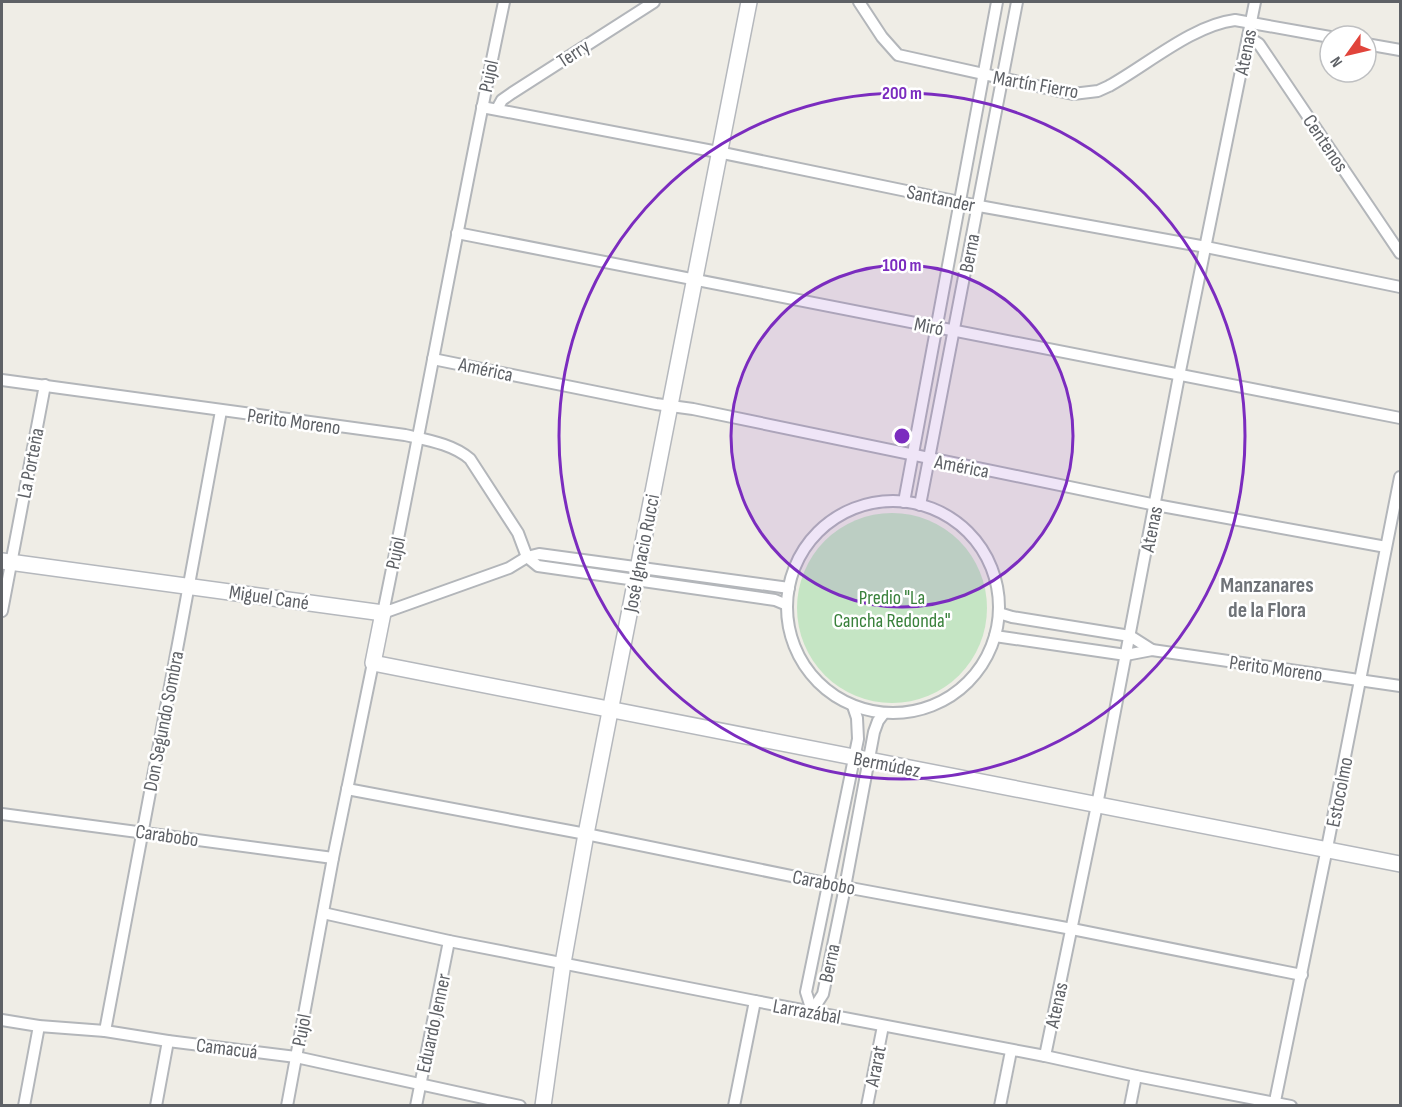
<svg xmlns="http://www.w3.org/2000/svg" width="1402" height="1107" viewBox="0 0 1402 1107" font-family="'Sofia Sans Condensed',sans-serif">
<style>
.green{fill:#c5e5c4}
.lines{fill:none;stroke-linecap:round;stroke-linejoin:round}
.street-casing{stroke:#b3b6ba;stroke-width:14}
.secondary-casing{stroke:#b5b8bd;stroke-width:18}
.street{stroke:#fff;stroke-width:10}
.secondary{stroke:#fff;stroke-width:15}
.ring{fill:none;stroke:#7b2cbf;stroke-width:3}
.labels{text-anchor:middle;stroke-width:5;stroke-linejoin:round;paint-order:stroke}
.street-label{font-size:20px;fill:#5e6166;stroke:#fff}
.park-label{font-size:20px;fill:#39813b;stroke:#fff}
.quarter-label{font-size:22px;font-weight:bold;fill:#6f7378;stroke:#fff}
.centre{fill:#7b2cbf;stroke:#fff;stroke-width:3}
.ring-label{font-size:18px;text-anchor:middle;font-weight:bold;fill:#7b2cbf;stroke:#fff;stroke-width:5;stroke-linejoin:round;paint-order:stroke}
</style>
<rect width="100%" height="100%" fill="#efede6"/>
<circle class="green" cx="892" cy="608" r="95"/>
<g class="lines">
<defs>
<g id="street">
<path d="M 504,2 C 461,205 425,409 383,613 L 509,568 L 527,557 L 539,554 L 789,588"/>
<path d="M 859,2 L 882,37 L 898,55 L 1073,94 L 1098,91 L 1109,86 C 1147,65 1193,25 1235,20 L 1330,37"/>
<path d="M 1248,37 L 1259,44 L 1400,253"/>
<path d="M 1366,44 L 1400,50"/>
<path d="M 482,107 L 718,152 L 979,206 L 1206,247 L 1400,287"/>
<path d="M 497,109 L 502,100 L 512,93 L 654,2"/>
<path d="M 457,233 L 1400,418"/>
<path d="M 433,359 L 656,404 L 693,409 L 1156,505 L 1386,547"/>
<path d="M 2,380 L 405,435 C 427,440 453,444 470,459 L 518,533 L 527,557 L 538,566 L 775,600 L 787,605"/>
<circle cx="893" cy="607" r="106"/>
<path d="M 904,502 L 997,2"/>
<path d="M 920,505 L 1017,2"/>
<path d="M 2,611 L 45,385"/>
<path d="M 999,613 L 1012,617 L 1130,636 L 1152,650"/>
<path d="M 995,636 L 1126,655 L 1152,650 L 1400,686"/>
<path d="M 347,789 L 586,834 L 845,887 L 1072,929 L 1302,975"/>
<path d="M 2,814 L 333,858"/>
<path d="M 323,913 L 449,941 L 755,1001 L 1045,1056 L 1136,1076 L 1291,1106"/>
<path d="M 812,1011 L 806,992 L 858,739 L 857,718 L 853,706"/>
<path d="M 812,1011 L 823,994 L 845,887 L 874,732 L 878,721 L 884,713"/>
<path d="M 2,1020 L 39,1026 L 105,1031 L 168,1041 L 296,1057 L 520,1106"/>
<path d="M 105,1031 C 143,824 184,618 221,411"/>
<path d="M 1045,1056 L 1097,805 L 1179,376 L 1255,2"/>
<path d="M 24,1106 L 39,1026"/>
<path d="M 156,1106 L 168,1041"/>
<path d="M 287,1106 L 333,858 L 373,663"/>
<path d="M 416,1106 L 449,941"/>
<path d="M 734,1106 L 755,1001"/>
<path d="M 867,1106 L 883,1026"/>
<path d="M 1000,1106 L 1011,1051"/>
<path d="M 1130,1106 L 1136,1076"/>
<path d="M 1274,1106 L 1327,848 L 1400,477"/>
</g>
<g id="secondary">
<path d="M 2,561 L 383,613 L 373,663 L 1400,864"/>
<path d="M 543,1106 L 563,963 L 586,834 L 749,2"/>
</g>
</defs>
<use href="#street" class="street-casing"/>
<use href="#secondary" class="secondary-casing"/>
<use href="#street" class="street"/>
<use href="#secondary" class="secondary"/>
</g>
<circle cx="902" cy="436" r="171" fill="#7b2cbf" fill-opacity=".12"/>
<g class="ring">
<circle cx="902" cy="436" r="171"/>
<circle cx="902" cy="436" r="343"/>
</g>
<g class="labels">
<g class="street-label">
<text transform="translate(1245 52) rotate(-79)" y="7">Atenas</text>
<text transform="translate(573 53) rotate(-33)" y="7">Terry</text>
<text transform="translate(488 76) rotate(-78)" y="7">Pujol</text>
<text transform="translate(1036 84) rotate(10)" y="7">Martín Fierro</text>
<text transform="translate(1326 143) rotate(56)" y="7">Centenos</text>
<text transform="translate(941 198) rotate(12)" y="7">Santander</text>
<text transform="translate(969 253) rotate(-79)" y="7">Berna</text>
<text transform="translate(929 326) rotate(11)" y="7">Miró</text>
<text transform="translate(486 369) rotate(12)" y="7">América</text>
<text transform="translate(294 421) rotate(8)" y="7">Perito Moreno</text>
<text transform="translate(30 463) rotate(-79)" y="7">La Porteña</text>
<text transform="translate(962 466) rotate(11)" y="7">América</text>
<text transform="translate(1151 529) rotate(-79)" y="7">Atenas</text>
<text transform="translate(395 553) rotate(-78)" y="7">Pujol</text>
<text transform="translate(641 553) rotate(-79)" y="7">José Ignacio Rucci</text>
<text transform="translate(269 597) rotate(8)" y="7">Miguel Cané</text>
<text transform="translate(1276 668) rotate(8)" y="7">Perito Moreno</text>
<text transform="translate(163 721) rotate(-79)" y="7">Don Segundo Sombra</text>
<text transform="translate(887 764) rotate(11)" y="7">Bermúdez</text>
<text transform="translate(1339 792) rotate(-79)" y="7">Estocolmo</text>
<text transform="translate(167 835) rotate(8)" y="7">Carabobo</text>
<text transform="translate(824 882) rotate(11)" y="7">Carabobo</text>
<text transform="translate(829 963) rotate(-78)" y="7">Berna</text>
<text transform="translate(1056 1005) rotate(-78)" y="7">Atenas</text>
<text transform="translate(807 1011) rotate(10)" y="7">Larrazábal</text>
<text transform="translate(433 1023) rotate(-78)" y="7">Eduardo Jenner</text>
<text transform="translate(301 1030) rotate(-79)" y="7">Pujol</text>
<text transform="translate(227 1048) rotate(7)" y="7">Camacuá</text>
<text transform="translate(875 1066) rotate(-79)" y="7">Ararat</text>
</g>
<g class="park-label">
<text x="892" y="604">Predio "La<tspan x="892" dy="23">Cancha Redonda"</tspan></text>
</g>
<g class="quarter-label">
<text x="1267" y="592">Manzanares<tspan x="1267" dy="25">de la Flora</tspan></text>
</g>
</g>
<circle cx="902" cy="436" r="9" class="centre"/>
<g class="ring-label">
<text x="902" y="99">200 m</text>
<text x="902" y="271">100 m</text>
</g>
<rect width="1402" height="1107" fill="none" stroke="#5e6166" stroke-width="6"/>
<g transform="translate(1348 54) rotate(236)"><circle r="28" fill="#ffffff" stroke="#bfc0c2" stroke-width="1.5"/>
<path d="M0-4.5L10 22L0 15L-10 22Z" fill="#e1443b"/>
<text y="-9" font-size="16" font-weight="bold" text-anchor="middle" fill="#5e6166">N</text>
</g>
</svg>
